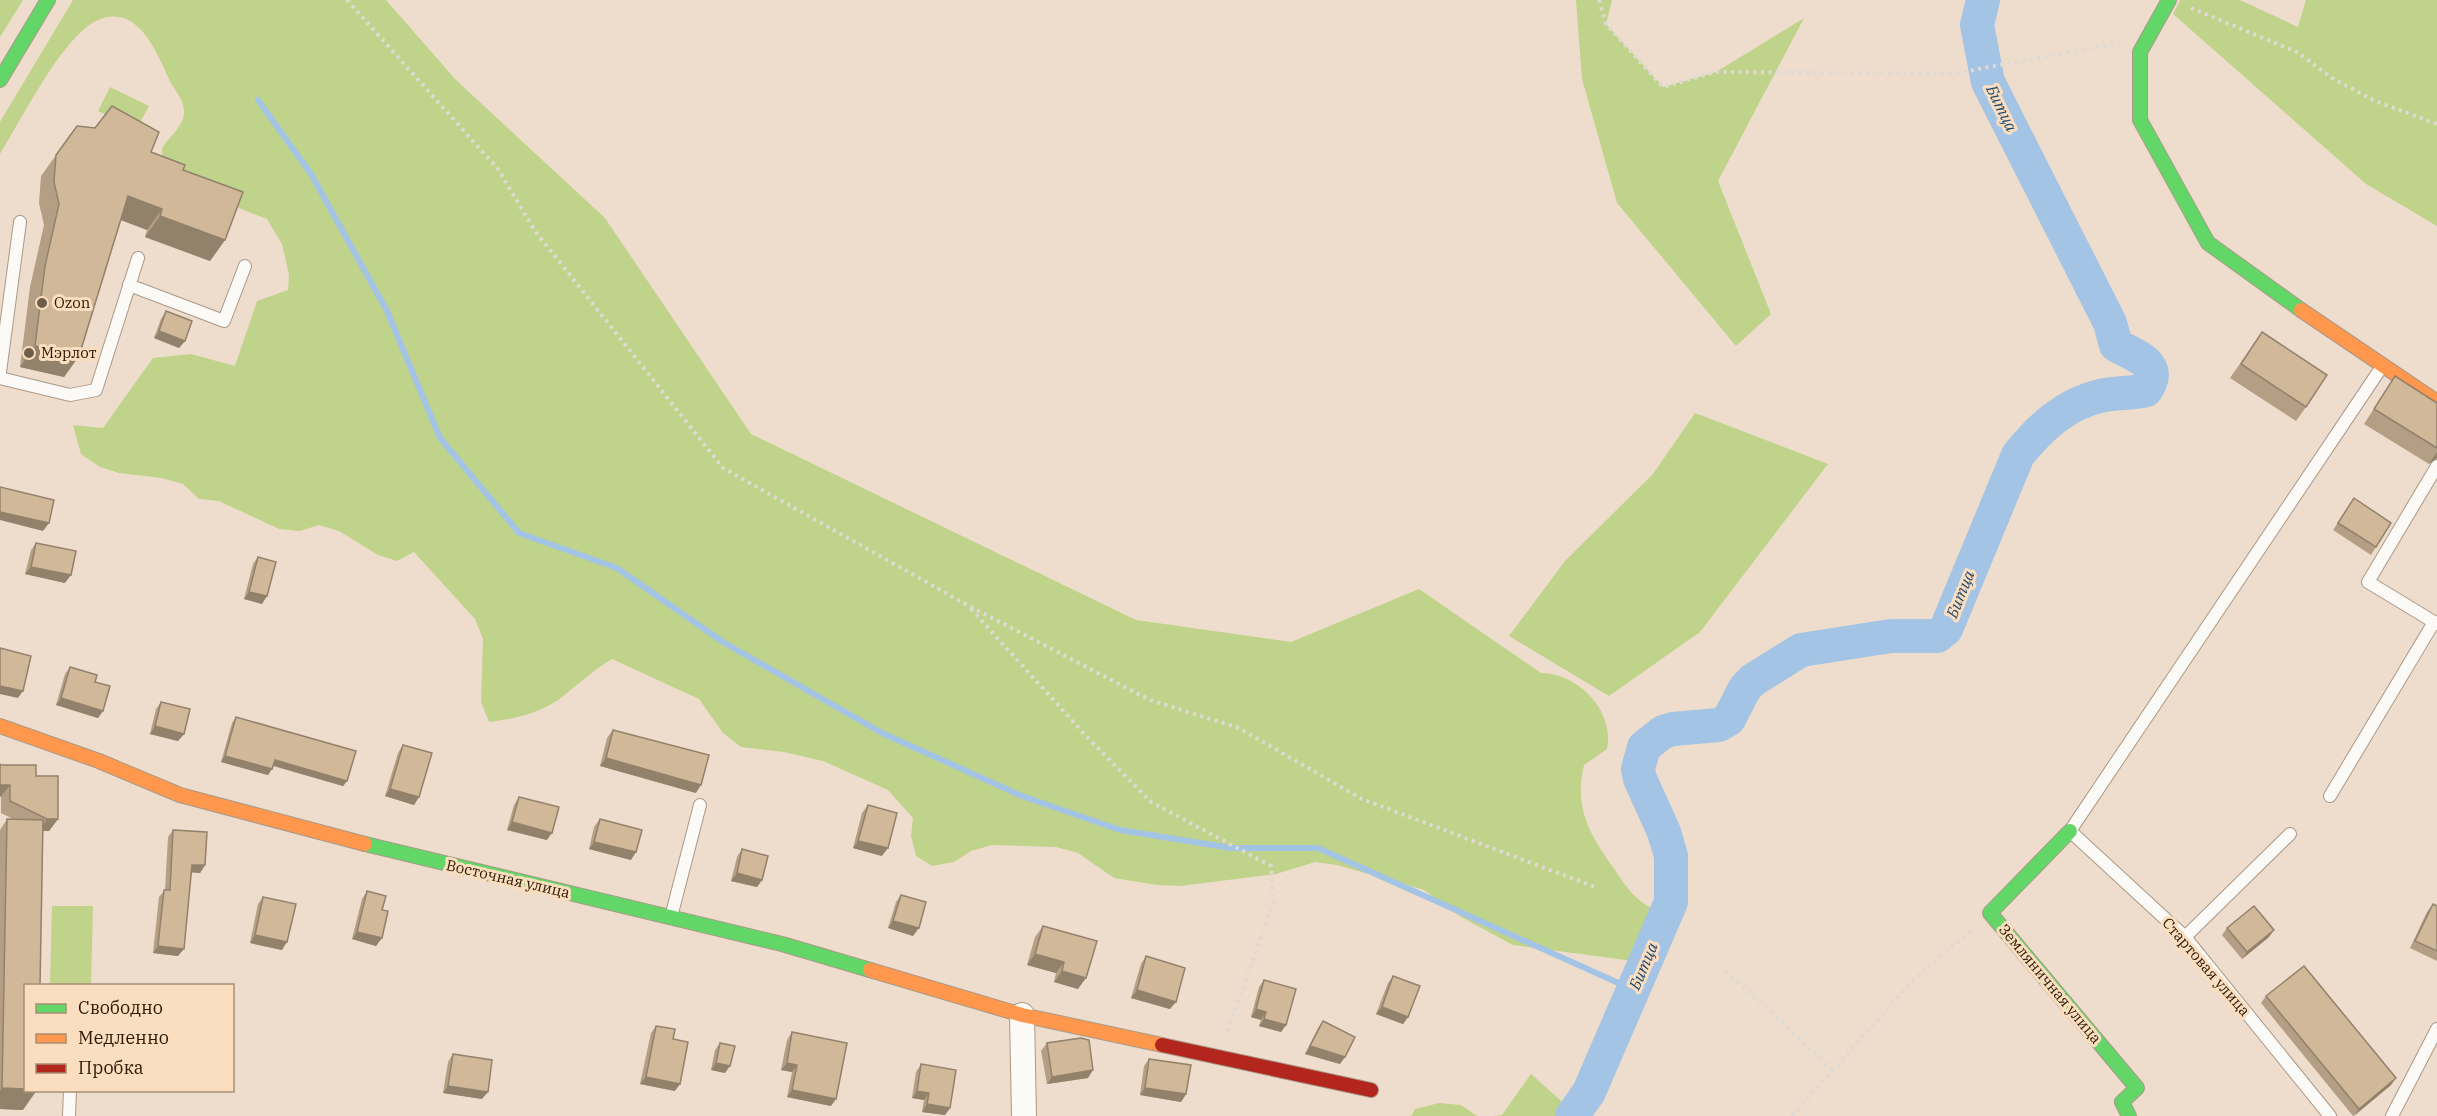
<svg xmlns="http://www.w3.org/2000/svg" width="2437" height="1116" viewBox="0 0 2437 1116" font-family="'IBM Plex Serif',serif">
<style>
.green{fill:#c0d38b}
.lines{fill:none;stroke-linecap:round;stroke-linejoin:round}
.stream{stroke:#a3c4e5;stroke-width:6}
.river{stroke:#a3c4e5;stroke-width:34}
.lane-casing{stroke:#a99988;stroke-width:14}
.street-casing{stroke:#a99988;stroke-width:26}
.fast-casing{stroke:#a99988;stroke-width:16}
.slow-casing{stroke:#a99988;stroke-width:16}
.jam-casing{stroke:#a99988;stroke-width:16}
.path{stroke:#dfdad4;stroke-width:4;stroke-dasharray:3 4.5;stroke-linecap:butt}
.lane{stroke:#fcfaf7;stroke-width:12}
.street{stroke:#fcfaf7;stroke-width:24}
.fast{stroke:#63d668;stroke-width:14}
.slow{stroke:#ff974d;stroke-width:14}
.jam{stroke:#b3261e;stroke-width:14}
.wall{fill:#b49e84}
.shaded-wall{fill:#92816b}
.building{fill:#d1b899;stroke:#92816b;stroke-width:1.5}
.poi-dot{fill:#6f5e4a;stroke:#fbdebf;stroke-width:2}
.labels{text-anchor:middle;stroke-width:6;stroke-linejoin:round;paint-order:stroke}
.poi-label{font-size:15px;fill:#2a1904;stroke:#fbdebf;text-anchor:start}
.street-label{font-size:15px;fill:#2a1904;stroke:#fbdebf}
.water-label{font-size:16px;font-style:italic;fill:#21496e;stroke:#fbdebf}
</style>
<rect width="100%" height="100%" fill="#edc"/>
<g class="green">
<path d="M 0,0 L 23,0 L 0,37 Z"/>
<path d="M 73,0 L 386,0 L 456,80 L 605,218 L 751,434 L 1136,620 L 1291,642 L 1419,589 L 1541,673 C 1578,673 1615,711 1607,749 L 1584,765 C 1574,807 1589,834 1613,867 C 1626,887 1636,902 1658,911 L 1633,961 L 1513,945 L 1461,917 L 1424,890 L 1337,865 L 1315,862 L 1276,874 L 1180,886 L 1157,885 L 1114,878 L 1078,853 L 1056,847 L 992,845 L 971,851 L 954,862 L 932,866 L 916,856 L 911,836 L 913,818 L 888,790 L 823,761 L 784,752 L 741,747 L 723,733 L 699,699 L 612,659 C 595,669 582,681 567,693 C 545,712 517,719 489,722 L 481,702 L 483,639 L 475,619 L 414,552 L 397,561 L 378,555 L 339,531 L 319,525 L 300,531 L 279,529 L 219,501 L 199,499 L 183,484 L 162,478 L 119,473 L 100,467 L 81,454 L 73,425 L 103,428 L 153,358 L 191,354 L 235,366 L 257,301 L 288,290 L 289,275 L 282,244 L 267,219 L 163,178 L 162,148 C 170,136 185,125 184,110 C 183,98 175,91 170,81 C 156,51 137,1 96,21 C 61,39 22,119 0,154 L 0,122 Z"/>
<path d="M 1576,0 L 1612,0 L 1606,24 L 1663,87 L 1716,72 L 1804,18 L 1718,181 L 1771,314 L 1736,346 L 1617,203 L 1582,79 Z"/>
<path d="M 2180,0 L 2240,0 L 2298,27 L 2306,0 L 2437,0 L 2437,226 L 2366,184 L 2173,14 Z"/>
<path d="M 110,87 L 149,106 L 136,130 L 98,111 Z"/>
<path d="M 1695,413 L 1828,464 L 1700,632 L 1609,696 L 1509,636 L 1565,561 L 1653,474 Z"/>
<path d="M 52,906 L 93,906 L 91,985 L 50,985 Z"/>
<path d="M 1531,1074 L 1578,1116 L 1494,1116 L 1502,1115 Z"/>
<path d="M 1439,1103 L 1461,1105 L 1477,1116 L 1411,1116 L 1415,1109 Z"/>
</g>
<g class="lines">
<path class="stream" d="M 258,100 L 311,174 L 387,311 L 440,438 L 519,533 L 617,568 L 723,642 L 882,733 L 1022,796 L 1120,830 L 1231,848 L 1318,848 L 1634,990"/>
<path class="river" d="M 1572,1116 L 1589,1092 L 1671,902 L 1671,856 L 1664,832 L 1640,779 L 1638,769 L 1644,747 L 1663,732 L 1673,729 L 1719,725 L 1729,719 L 1745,688 L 1753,680 L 1801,650 L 1891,636 L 1937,636 L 1946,629 L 2018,455 C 2040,428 2065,404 2100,396 C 2115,392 2131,394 2146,390 C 2164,363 2135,356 2116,345 L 2110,323 L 1988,82 L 1977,25 L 1983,0"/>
<defs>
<g id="lane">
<path d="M 129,285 L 224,321 L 245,266"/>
<path d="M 0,372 L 20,222"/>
<path d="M 0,378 L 70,395 L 96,390 L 138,258"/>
<path d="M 2434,622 L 2368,582 L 2437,466"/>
<path d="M 2330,796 L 2434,622 L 2437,624"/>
<path d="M 671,917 L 700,805"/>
<path d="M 2185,937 L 2290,834"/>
<path d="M 69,1116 L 70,1090"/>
<path d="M 2330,1116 L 2185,937 L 2070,831 L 2381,368"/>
<path d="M 2392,1116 L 2437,1029"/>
</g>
<path id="street" d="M 1022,1015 L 1024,1116"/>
<g id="fast">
<path d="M 2169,0 L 2140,52 L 2140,120 L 2208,243 L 2301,310"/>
<path d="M 0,80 L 48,0"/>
<path d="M 2070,831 L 1990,913 L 2137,1088 L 2122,1102 L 2129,1116"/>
<path d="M 365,844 L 782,944 L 870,970"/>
</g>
<g id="slow">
<path d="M 2301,310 L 2437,402"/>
<path d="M 0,726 L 99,761 L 180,795 L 365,844"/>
<path d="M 870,970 L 1022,1015 L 1162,1045"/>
</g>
<path id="jam" d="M 1162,1045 L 1371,1090"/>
</defs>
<use href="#lane" class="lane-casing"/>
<use href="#street" class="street-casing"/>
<use href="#fast" class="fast-casing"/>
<use href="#slow" class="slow-casing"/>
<use href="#jam" class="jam-casing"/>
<g class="path">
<path d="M 347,0 L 498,169 L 535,231 L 723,468 L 969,606 L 1150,700 L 1239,728 L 1362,799 L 1595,887"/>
<path d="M 1599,0 L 1606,24 L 1663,87 L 1716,72 L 1957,73 L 2119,43"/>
<path d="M 2191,8 L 2297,52 L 2332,78 L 2375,101 L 2437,124"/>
<path d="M 971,609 L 1088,738 L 1151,802 L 1271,866 L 1273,904 L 1226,1035"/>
<path d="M 1726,971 L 1832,1069"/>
<path d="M 1792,1116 L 1911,982 L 1972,929"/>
</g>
<use href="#lane" class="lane"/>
<use href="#street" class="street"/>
<use href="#fast" class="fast"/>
<use href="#slow" class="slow"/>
<use href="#jam" class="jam"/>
</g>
<g class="wall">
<path d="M 77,126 L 151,152 L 183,170 L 225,240 L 210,261 L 145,237 L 147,230 L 121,220 L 79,356 L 64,377 L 20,367 L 30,287 L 44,225 L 39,203 L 41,176 Z"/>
<path d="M 166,311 L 185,341 L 179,348 L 154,338 L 161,319 Z"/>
<path d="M 2262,332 L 2306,407 L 2296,421 L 2230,378 Z"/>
<path d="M 2395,376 L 2437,403 L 2437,458 L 2429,464 L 2364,424 Z"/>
<path d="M 2354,498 L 2391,523 L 2371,555 L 2333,530 Z"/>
<path d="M 36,543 L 65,583 L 25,574 L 31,550 Z"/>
<path d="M 258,557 L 262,604 L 244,599 L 253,564 Z"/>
<path d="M 70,667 L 95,682 L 103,711 L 98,718 L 56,705 L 65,674 Z"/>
<path d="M 161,702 L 184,734 L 178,741 L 150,734 L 156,709 Z"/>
<path d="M 236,717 L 347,781 L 343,786 L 273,766 L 268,775 L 221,762 L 232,723 Z"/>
<path d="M 613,730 L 696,793 L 600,766 L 607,738 Z"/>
<path d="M 403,745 L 419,797 L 414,805 L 385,796 L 398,753 Z"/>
<path d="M 0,764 L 1,765 L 36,776 L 58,819 L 49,831 L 43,831 L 23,1110 L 0,1109 L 0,830 L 7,819 L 15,820 L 1,813 L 1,796 L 0,797 Z"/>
<path d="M 519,797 L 547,840 L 507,830 L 514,805 Z"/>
<path d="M 868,805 L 882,856 L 853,848 L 862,813 Z"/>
<path d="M 600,819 L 631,860 L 589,849 L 594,827 Z"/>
<path d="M 173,830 L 205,865 L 200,873 L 192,872 L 178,956 L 153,953 L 159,897 L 165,890 L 168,837 Z"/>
<path d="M 742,849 L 762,880 L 757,887 L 731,881 L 737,857 Z"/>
<path d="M 367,891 L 382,910 L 376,946 L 352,939 L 362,899 Z"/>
<path d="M 901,895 L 913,936 L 888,928 L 896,902 Z"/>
<path d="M 263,897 L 282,950 L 250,943 L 258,904 Z"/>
<path d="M 2433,904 L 2437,906 L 2437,961 L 2410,948 L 2427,912 Z"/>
<path d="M 1043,926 L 1078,989 L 1054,982 L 1056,973 L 1027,965 L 1035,937 Z"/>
<path d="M 2227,928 L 2269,937 L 2242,959 L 2222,935 Z"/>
<path d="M 1146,956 L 1170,1009 L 1131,998 L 1141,964 Z"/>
<path d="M 1393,976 L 1408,1017 L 1403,1024 L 1376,1014 L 1388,983 Z"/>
<path d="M 1264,980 L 1286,1025 L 1281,1032 L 1259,1026 L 1261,1020 L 1251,1017 L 1259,987 Z"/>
<path d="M 2266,996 L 2391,1085 L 2353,1116 L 2261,1003 Z"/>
<path d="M 1323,1021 L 1340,1064 L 1305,1054 L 1318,1028 Z"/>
<path d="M 656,1026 L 673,1039 L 675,1091 L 640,1084 L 651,1033 Z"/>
<path d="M 792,1032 L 831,1106 L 787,1097 L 792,1072 L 781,1070 L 787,1040 Z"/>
<path d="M 720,1043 L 725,1073 L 711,1070 L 715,1050 Z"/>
<path d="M 1047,1043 L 1088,1078 L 1047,1084 L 1041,1051 Z"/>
<path d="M 453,1054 L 482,1099 L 443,1093 L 448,1062 Z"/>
<path d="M 1149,1059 L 1186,1094 L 1181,1102 L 1140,1095 L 1144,1066 Z"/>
<path d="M 921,1064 L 950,1108 L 945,1115 L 922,1112 L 924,1100 L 912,1098 L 916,1072 Z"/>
</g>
<g class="shaded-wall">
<path d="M 128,196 L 162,209 L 147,230 L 113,217 Z"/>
<path d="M 160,216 L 225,240 L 210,261 L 145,237 Z"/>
<path d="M 159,331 L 185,341 L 179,348 L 154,338 Z"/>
<path d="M 35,346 L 79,356 L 64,377 L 20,367 Z"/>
<path d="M 2437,452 L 2437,458 L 2429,464 Z"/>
<path d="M 0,512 L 49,523 L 43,531 L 0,520 Z"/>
<path d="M 31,567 L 71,575 L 65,583 L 25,574 Z"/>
<path d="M 249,592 L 267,596 L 262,604 L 244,599 Z"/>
<path d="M 0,686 L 23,691 L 18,698 L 0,694 Z"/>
<path d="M 61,698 L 103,711 L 98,718 L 56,705 Z"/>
<path d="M 155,726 L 184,734 L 178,741 L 150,734 Z"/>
<path d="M 225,756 L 272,769 L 268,775 L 221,762 Z"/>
<path d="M 606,758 L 701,785 L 696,793 L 600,766 Z"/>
<path d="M 275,760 L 347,781 L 343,786 L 271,765 Z"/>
<path d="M 0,785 L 10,785 L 1,796 L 0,797 Z"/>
<path d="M 390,789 L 419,797 L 414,805 L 385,796 Z"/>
<path d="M 47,819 L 58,819 L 49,831 L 39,831 Z"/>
<path d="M 512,822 L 552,833 L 547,840 L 507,830 Z"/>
<path d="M 858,841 L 888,848 L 882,856 L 853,848 Z"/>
<path d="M 594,842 L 636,852 L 631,860 L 589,849 Z"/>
<path d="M 192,865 L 205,865 L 200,873 L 187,872 Z"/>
<path d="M 737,873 L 762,880 L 757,887 L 731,881 Z"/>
<path d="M 893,921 L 919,928 L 913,936 L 888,928 Z"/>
<path d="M 2274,930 L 2269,937 L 2242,959 L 2247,952 Z"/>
<path d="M 357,932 L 382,938 L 376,946 L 352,939 Z"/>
<path d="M 255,935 L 287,942 L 282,950 L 250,943 Z"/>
<path d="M 158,946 L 184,949 L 178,956 L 153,953 Z"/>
<path d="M 1035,954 L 1064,962 L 1056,973 L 1027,965 Z"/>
<path d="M 1062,971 L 1086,978 L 1078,989 L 1054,982 Z"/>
<path d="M 1137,990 L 1176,1002 L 1170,1009 L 1131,998 Z"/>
<path d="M 1382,1007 L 1408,1017 L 1403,1024 L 1376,1014 Z"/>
<path d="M 1256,1009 L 1266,1012 L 1261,1020 L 1251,1017 Z"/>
<path d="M 1264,1019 L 1286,1025 L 1281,1032 L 1259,1026 Z"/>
<path d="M 1310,1046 L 1345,1057 L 1340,1064 L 1305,1054 Z"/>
<path d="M 716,1063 L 730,1066 L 725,1073 L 711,1070 Z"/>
<path d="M 787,1063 L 797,1065 L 792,1072 L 781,1070 Z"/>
<path d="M 1093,1070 L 1088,1078 L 1047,1084 L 1052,1077 Z"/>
<path d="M 646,1077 L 680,1084 L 675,1091 L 640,1084 Z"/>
<path d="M 2396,1078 L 2391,1085 L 2354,1116 L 2359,1109 Z"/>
<path d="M 448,1086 L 488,1092 L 482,1099 L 443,1093 Z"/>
<path d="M 2,1088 L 26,1089 L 26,1090 L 37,1090 L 23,1110 L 0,1109 L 0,1091 Z"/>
<path d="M 1145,1088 L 1186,1094 L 1181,1102 L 1140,1095 Z"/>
<path d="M 792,1090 L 836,1099 L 831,1106 L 787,1097 Z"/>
<path d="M 917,1091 L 929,1093 L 924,1100 L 912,1098 Z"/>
<path d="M 927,1104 L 950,1108 L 945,1115 L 922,1112 Z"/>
</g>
<g class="building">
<path d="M 112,106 L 159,132 L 151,152 L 185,165 L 183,170 L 243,192 L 225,240 L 160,216 L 162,209 L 128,196 L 79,356 L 35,346 L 45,266 L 59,204 L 54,182 L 56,155 L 77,126 L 95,128 Z"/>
<path d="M 166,311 L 192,321 L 185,341 L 159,331 Z"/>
<path d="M 2262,332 L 2327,375 L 2306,407 L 2241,364 Z"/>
<path d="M 2395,376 L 2437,403 L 2437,448 L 2374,409 Z"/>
<path d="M 0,487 L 54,500 L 49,523 L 0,512 Z"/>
<path d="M 2354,498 L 2391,523 L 2376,547 L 2338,523 Z"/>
<path d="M 36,543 L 76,551 L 71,575 L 31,567 Z"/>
<path d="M 258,557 L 276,562 L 267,596 L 249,592 Z"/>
<path d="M 0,648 L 31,656 L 23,691 L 0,686 Z"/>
<path d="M 70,667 L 97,675 L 95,682 L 110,686 L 103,711 L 61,698 Z"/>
<path d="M 161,702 L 190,709 L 184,734 L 155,726 Z"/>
<path d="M 236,717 L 356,751 L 347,781 L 275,760 L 272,769 L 225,756 Z"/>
<path d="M 613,730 L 709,755 L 701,785 L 606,758 Z"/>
<path d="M 403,745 L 432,753 L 419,797 L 390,789 Z"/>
<path d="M 0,764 L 1,765 L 36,765 L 36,776 L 58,776 L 58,819 L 47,819 L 10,801 L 10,785 L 0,785 Z"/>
<path d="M 519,797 L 559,807 L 552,833 L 512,822 Z"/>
<path d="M 868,805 L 897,813 L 888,848 L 858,841 Z"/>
<path d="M 7,819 L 43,820 L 40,986 L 26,986 L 26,1089 L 2,1088 Z"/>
<path d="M 600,819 L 642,830 L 636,852 L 594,842 Z"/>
<path d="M 173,830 L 207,832 L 205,865 L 192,865 L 184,949 L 158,946 L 164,890 L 170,890 Z"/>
<path d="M 742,849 L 768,856 L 762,880 L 737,873 Z"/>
<path d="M 367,891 L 386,896 L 382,910 L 388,911 L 382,938 L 357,932 Z"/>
<path d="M 901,895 L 926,902 L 919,928 L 893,921 Z"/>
<path d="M 263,897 L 296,904 L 287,942 L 255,935 Z"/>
<path d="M 2433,904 L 2437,906 L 2437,951 L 2415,941 Z"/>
<path d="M 2254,906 L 2274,930 L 2247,952 L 2227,928 Z"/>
<path d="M 1043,926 L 1097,941 L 1086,978 L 1062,971 L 1064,962 L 1035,954 Z"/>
<path d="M 1146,956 L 1185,968 L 1176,1002 L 1137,990 Z"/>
<path d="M 2304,966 L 2396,1078 L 2359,1109 L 2266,996 Z"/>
<path d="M 1393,976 L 1420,986 L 1408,1017 L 1382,1007 Z"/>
<path d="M 1264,980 L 1296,989 L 1286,1025 L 1264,1019 L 1266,1012 L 1256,1009 Z"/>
<path d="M 1323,1021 L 1355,1037 L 1345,1057 L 1310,1046 Z"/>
<path d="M 656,1026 L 675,1029 L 673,1039 L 688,1042 L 680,1084 L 646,1077 Z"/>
<path d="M 792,1032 L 847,1043 L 836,1099 L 792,1090 L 797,1065 L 787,1063 Z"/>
<path d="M 1081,1038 L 1089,1040 L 1093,1070 L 1052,1077 L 1047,1043 Z"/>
<path d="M 720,1043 L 735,1046 L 730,1066 L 716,1063 Z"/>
<path d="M 453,1054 L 492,1060 L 488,1092 L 448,1086 Z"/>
<path d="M 1149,1059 L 1191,1065 L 1186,1094 L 1145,1088 Z"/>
<path d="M 921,1064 L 956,1070 L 950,1108 L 927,1104 L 929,1093 L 917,1091 Z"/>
</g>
<g class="poi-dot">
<circle cx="42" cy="303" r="6"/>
<circle cx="29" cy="353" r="6"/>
</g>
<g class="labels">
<g class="poi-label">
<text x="54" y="308">Ozon</text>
<text x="41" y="358">Мэрлот</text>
</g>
<g class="street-label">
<text transform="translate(508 879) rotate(13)" y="5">Восточная улица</text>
<text transform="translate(2206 967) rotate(49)" y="5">Стартовая улица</text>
<text transform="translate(2050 984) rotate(50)" y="5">Земляничная улица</text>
</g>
<g class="water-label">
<text transform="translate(2002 108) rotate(64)" y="6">Битца</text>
<text transform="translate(1960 594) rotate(-68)" y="6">Битца</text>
<text transform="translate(1643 966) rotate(-67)" y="6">Битца</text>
</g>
</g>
<rect x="24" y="984" width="210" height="108" fill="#fbdebf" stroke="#a78f74" stroke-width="1.5"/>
<rect x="36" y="1004" width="30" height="9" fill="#63d668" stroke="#a78f74" stroke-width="1.5"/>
<text x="78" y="1014" font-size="18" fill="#2a1904">Свободно</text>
<rect x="36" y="1034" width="30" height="9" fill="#ff974d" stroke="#a78f74" stroke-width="1.5"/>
<text x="78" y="1044" font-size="18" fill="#2a1904">Медленно</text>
<rect x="36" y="1064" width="30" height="9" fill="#b3261e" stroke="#a78f74" stroke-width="1.5"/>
<text x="78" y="1074" font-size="18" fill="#2a1904">Пробка</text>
</svg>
